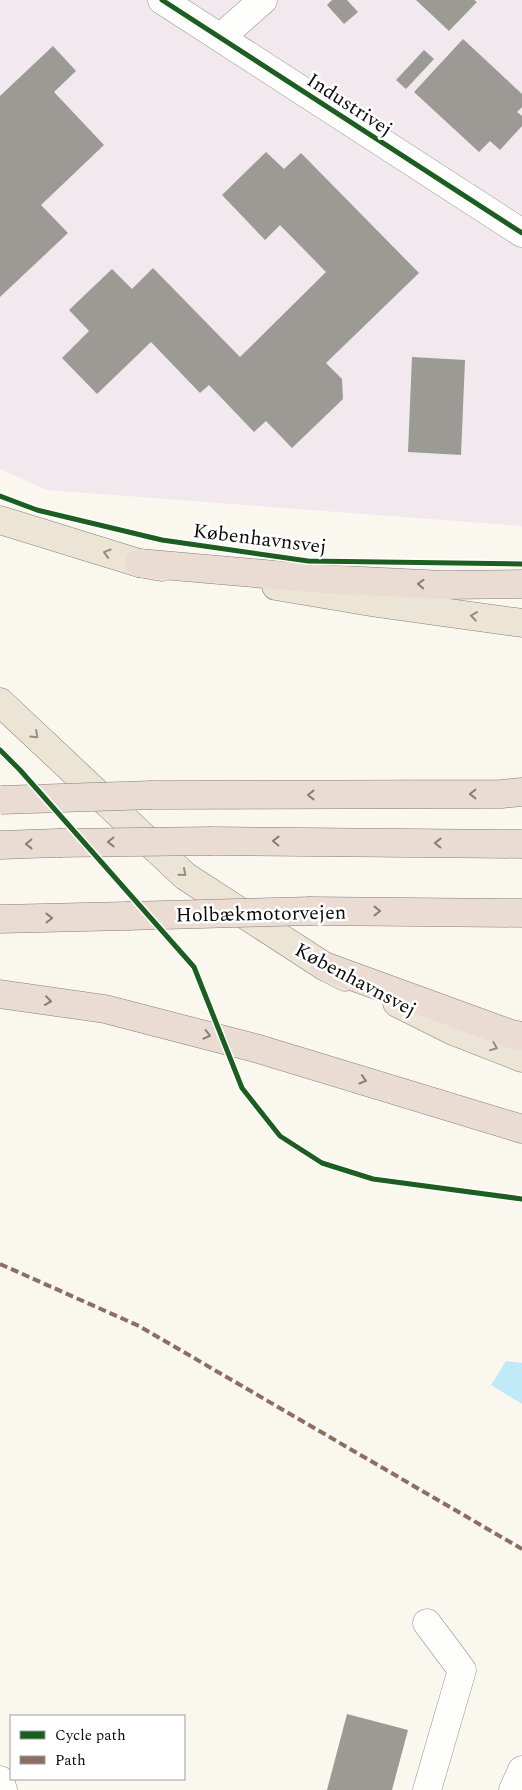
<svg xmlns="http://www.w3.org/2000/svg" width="522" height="1790" viewBox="0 0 522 1790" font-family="Spectral,serif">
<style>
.industrial{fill:#f1e9ed}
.water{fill:#c1eaf8}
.building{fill:#9c9a95}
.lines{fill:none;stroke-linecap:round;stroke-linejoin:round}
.minor-casing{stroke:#93918e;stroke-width:29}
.major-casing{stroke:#807f7b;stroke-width:29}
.highway-casing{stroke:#807f7b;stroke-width:29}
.minor{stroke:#fefefd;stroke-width:28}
.major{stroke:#ece5d6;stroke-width:28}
.highway{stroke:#eadcd3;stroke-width:28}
.highway-bridge-casing{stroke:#807f7b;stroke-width:29;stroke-linecap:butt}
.highway-bridge{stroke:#eadcd3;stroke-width:28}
.quiet{stroke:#8d6e63;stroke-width:4;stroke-dasharray:8 4;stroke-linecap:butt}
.cycleway-casing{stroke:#fff;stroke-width:8}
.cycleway{stroke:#1b5e20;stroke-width:5}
.oneway{stroke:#928e85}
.oneway2{stroke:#867e79}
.labels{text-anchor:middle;stroke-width:5;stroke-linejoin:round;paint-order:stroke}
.street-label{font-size:20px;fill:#0b0b0b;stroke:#fff}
</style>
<rect width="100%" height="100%" fill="#faf7ef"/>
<path class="industrial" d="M 0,0 L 522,0 L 522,526 L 47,490 L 0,469 Z"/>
<path class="water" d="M 506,1361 L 522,1363 L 522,1404 L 491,1385 Z"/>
<g class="building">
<path d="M 332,0 L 347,0 L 358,12 L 344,24 L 327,5 Z"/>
<path d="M 416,0 L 474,0 L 477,2 L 449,31 Z"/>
<path d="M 463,39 L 522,94 L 522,107 L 517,112 L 522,116 L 522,126 L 500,150 L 490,141 L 479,152 L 414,92 Z"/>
<path d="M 53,46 L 76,71 L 54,92 L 104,145 L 41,205 L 68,233 L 0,297 L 0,96 Z"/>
<path d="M 424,50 L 434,59 L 406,89 L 396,80 Z"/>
<path d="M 266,152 L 284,169 L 301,153 L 419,273 L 326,363 L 342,379 L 343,399 L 292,448 L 266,421 L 254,432 L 209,385 L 200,393 L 151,342 L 97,394 L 62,358 L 89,331 L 69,310 L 112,269 L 132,289 L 153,268 L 240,357 L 326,272 L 280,225 L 265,240 L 222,195 Z"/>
<path d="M 412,357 L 465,360 L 461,455 L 408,452 Z"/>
<path d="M 347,1714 L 408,1730 L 392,1790 L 327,1790 Z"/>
</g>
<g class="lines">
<defs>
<g id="minor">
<path d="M 162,0 L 522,233"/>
<path d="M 221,37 L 263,0"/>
<path d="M 0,1780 L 3,1790"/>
<path d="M 427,1790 L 462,1670 L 427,1623"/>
<path d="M 513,1790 L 522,1770"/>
</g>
<g id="major">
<path d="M 0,520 L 139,563 L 162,567"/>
<path d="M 276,586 L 377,603 L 522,623"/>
<path d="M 0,702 L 185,876 L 324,966 L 345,977"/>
<path d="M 397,1003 L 453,1031 L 522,1058"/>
</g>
<g id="highway">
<path d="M 139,563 L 321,579 L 444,585 L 522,584"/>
<path d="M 152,795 L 501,794 L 522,792"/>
<path d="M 212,841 L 522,844"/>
<path d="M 0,845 L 58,843"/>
<path d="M 311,911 L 522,913"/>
<path d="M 0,919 L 127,916"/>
<path d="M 324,966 L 511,1034 L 522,1036"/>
<path d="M 0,994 L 105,1009 L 255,1048 L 522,1129"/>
</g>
</defs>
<use href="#minor" class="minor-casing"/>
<use href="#major" class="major-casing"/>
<use href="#highway" class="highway-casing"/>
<use href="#minor" class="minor"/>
<use href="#major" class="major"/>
<use href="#highway" class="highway"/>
<defs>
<g id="highway-bridge">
<path d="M 1,800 L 152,795"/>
<path d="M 58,843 L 212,841"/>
<path d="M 127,916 L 311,911"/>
</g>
</defs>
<use href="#highway-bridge" class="highway-bridge-casing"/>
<use href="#highway-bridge" class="highway-bridge"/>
<path class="quiet" d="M 0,1264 L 139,1326 L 522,1549"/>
<defs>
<g id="cycleway">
<path d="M 162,0 L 522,233"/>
<path d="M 0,496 L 37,510 L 162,540 L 308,561 L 522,564"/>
<path d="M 0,750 L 20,770 L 194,967 L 242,1088 L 280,1136 L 322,1163 L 373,1179 L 522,1199"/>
</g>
</defs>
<use href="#cycleway" class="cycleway-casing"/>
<use href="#cycleway" class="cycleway"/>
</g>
<defs><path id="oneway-chevron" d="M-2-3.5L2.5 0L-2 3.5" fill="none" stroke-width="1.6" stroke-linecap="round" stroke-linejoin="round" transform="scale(1.25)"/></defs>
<g class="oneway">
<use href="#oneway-chevron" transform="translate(107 553) rotate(-163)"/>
<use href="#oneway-chevron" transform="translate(474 616) rotate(-172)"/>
<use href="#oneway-chevron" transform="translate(35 735) rotate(43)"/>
<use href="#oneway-chevron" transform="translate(183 873) rotate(41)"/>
<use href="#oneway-chevron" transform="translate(494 1047) rotate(22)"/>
</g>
<g class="oneway2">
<use href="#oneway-chevron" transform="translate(421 584) rotate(-178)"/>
<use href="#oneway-chevron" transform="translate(473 794) rotate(180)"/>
<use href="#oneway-chevron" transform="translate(311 795) rotate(180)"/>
<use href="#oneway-chevron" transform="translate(276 841) rotate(-179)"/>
<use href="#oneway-chevron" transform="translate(111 842) rotate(179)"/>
<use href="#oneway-chevron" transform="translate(438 843) rotate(-179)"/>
<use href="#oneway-chevron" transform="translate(29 844) rotate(179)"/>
<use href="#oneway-chevron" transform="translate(377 911)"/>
<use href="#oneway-chevron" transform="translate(49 918) rotate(-1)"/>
<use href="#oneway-chevron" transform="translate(48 1001) rotate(8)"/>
<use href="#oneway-chevron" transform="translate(207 1035) rotate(14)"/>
<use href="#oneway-chevron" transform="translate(363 1080) rotate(17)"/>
</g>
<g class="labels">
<g class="street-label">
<text transform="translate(350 104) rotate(33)" y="7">Industrivej</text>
<text transform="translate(260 538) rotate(7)" y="7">Københavnsvej</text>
<text transform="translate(261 913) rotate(-1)" y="7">Holbækmotorvejen</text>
<text transform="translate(356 979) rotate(28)" y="7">Københavnsvej</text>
</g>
</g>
<rect x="10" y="1715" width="175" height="65" fill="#ffffff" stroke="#9d9d9d"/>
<rect x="20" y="1731" width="25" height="8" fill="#1b5e20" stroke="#9d9d9d"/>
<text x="55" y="1740" font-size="15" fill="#0b0b0b">Cycle path</text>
<rect x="20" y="1756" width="25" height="8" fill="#8d6e63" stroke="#9d9d9d"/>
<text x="55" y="1765" font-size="15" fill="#0b0b0b">Path</text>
</svg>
